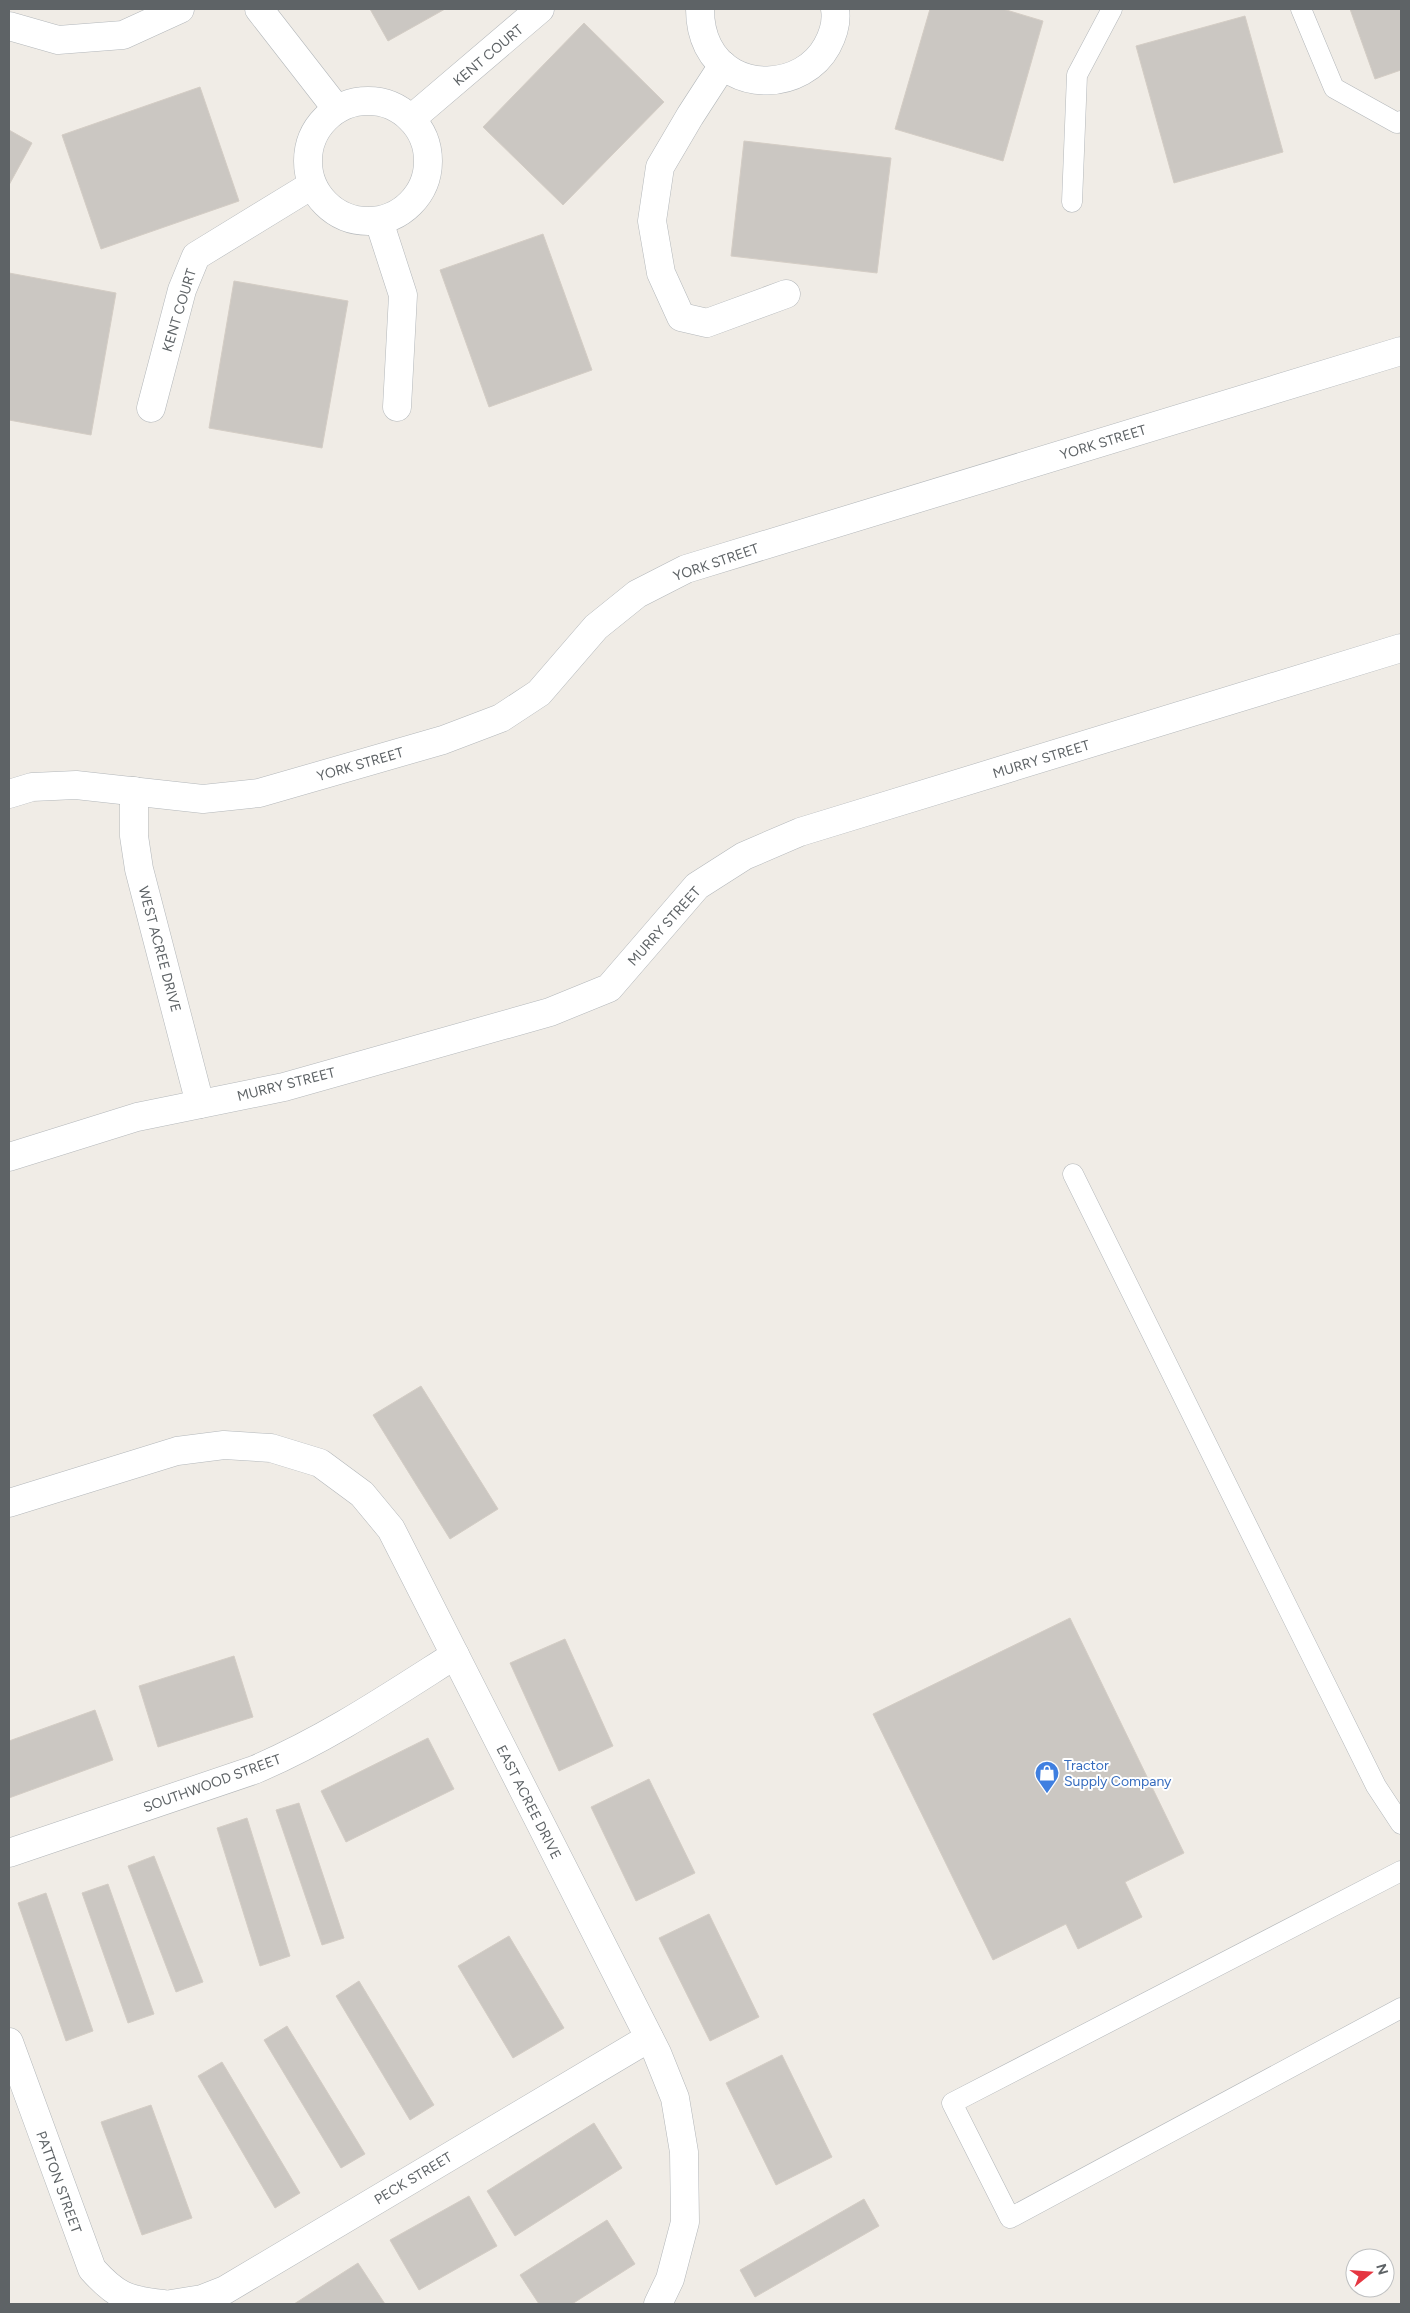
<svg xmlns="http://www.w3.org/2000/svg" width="1410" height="2313" viewBox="0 0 1410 2313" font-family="Figtree,sans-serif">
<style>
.building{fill:#cbc7c2;stroke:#d4cdc5}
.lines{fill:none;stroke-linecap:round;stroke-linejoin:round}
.lane-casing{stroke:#b3b7ba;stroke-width:21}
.street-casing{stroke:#b3b7ba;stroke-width:29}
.lane{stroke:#fff;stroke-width:20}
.street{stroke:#fff;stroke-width:28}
.labels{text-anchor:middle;stroke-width:4;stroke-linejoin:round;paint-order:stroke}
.street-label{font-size:14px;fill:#5e6366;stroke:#fff}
.shop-label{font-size:14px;fill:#366cbe;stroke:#fff;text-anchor:start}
</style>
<rect width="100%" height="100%" fill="#f0ece6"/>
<g class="building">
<path d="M 370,9 L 445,9 L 388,41 Z"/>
<path d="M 930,9 L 1003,9 L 1043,21 L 1003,161 L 895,129 Z"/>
<path d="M 1350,9 L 1401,9 L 1401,70 L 1375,79 Z"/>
<path d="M 1245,16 L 1283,152 L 1174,183 L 1136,46 Z"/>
<path d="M 584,23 L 664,102 L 563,205 L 483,127 Z"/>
<path d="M 200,87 L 239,201 L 101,249 L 62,135 Z"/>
<path d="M 9,130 L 32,143 L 9,185 Z"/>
<path d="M 744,141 L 891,158 L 877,273 L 731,256 Z"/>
<path d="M 543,234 L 592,370 L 489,407 L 440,270 Z"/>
<path d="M 9,273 L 116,293 L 91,435 L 9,420 Z"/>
<path d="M 234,281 L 348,301 L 322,448 L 209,428 Z"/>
<path d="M 421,1386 L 498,1509 L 450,1539 L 373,1415 Z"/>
<path d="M 1070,1618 L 1184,1853 L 1125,1882 L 1142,1917 L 1078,1949 L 1066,1924 L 993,1960 L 873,1714 Z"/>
<path d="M 565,1639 L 613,1746 L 559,1771 L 510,1663 Z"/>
<path d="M 234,1656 L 253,1717 L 158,1747 L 139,1686 Z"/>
<path d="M 95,1710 L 113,1760 L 9,1798 L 9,1741 Z"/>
<path d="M 428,1738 L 454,1789 L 346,1842 L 321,1791 Z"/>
<path d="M 649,1779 L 695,1873 L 636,1901 L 591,1807 Z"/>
<path d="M 299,1803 L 344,1938 L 322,1945 L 276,1810 Z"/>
<path d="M 247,1818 L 290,1956 L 260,1966 L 217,1828 Z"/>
<path d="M 154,1856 L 203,1982 L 176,1992 L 128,1866 Z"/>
<path d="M 108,1884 L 154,2014 L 128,2023 L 82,1893 Z"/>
<path d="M 46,1893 L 93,2031 L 66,2041 L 18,1903 Z"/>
<path d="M 709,1914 L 759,2017 L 710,2041 L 659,1938 Z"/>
<path d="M 509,1936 L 564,2028 L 513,2058 L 458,1966 Z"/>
<path d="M 359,1981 L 434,2105 L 410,2120 L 336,1996 Z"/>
<path d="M 287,2026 L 365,2154 L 341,2168 L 264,2040 Z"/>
<path d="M 782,2055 L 832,2157 L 776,2185 L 726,2083 Z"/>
<path d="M 222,2062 L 300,2193 L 275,2208 L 198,2076 Z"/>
<path d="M 151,2105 L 192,2218 L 142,2235 L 101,2122 Z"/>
<path d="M 594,2123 L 622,2168 L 515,2236 L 487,2191 Z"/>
<path d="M 469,2196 L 497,2246 L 419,2290 L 390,2240 Z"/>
<path d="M 864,2199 L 879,2226 L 755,2297 L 740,2270 Z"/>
<path d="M 607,2220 L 635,2264 L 572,2304 L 539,2304 L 520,2275 Z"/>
<path d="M 358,2263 L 385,2304 L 294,2304 Z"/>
</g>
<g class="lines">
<defs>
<g id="lane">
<path d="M 1301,9 L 1334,88 L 1397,123 L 1401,121"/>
<path d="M 1072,202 L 1077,75 L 1112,9"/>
<path d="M 1073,1174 L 1376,1786 L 1401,1824"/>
<path d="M 1401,1871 L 952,2103 L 1010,2218 L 1401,2008"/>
</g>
<g id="street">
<path d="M 259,9 L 336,108"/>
<path d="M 700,9 C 700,22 702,34 708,46 C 732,94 803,90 827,46 C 833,35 837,21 835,9"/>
<path d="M 9,26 L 58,40 L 123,35 L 180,9"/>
<path d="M 723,65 L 690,116 L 660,167 L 652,221 L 661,273 L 681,317 L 707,323 L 786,294"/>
<circle cx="368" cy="161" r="60"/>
<path d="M 411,119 L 540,9"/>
<path d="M 379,221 L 403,295 L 397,407"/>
<path d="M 151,408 L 182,290 L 196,256 L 312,185"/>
<path d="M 134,791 L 134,836 L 139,869 L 200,1104"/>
<path d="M 9,794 L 32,787 L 76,785 L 203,799 L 259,793 L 443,740 L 501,718 L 539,693 L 596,627 L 637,594 L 686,569 L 1401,351"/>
<path d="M 9,1157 L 137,1117 L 284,1087 L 550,1012 L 609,988 L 697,886 L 744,856 L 800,832 L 1401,648"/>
<path d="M 9,1503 L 177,1451 L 224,1445 L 271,1448 L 320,1463 L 362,1494 L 391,1529 L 657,2053 L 675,2098 L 684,2152 L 685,2222 L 670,2279 L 658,2304"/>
<path d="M 9,1853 L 254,1770 C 327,1739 389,1697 455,1655"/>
<path d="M 9,2042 L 92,2269 C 116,2296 127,2300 163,2304"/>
<path d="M 171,2304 L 202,2299 L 225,2290 L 649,2038"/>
</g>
</defs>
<use href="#lane" class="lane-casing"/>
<use href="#street" class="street-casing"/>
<use href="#lane" class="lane"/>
<use href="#street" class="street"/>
</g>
<defs>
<symbol id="shop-pin" viewBox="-11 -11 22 30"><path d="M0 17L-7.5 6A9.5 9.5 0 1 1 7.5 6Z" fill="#3f7fe0" stroke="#fff"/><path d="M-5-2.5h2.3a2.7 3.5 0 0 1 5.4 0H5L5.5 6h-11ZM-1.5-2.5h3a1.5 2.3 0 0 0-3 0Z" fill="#fff"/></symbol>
</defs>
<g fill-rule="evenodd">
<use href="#shop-pin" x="1033" y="1759" width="28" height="38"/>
</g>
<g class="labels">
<g class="street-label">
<text transform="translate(488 55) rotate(-40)" y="5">KENT COURT</text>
<text transform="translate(179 310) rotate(-73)" y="5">KENT COURT</text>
<text transform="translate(1103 442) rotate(-17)" y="5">YORK STREET</text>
<text transform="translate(716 562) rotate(-19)" y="5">YORK STREET</text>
<text transform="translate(1041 759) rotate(-17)" y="5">MURRY STREET</text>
<text transform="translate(360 764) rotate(-16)" y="5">YORK STREET</text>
<text transform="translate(664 926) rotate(-48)" y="5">MURRY STREET</text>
<text transform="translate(160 949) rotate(75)" y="5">WEST ACREE DRIVE</text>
<text transform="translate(286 1084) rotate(-14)" y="5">MURRY STREET</text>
<text transform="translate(212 1783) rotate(-20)" y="5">SOUTHWOOD STREET</text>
<text transform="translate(529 1802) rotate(63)" y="5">EAST ACREE DRIVE</text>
<text transform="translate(413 2178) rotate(-31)" y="5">PECK STREET</text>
<text transform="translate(59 2182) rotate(70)" y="5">PATTON STREET</text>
</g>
<g class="shop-label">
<text x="1064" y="1770">Tractor<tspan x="1064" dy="16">Supply Company</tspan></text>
</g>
</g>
<rect width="1410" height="2313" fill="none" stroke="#5e6366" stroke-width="20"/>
<g transform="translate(1370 2273) rotate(73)"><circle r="24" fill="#ffffff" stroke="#bfc1c2"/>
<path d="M0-4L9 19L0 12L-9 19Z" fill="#e53641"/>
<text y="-8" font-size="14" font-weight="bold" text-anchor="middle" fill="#5e6366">N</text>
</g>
</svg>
